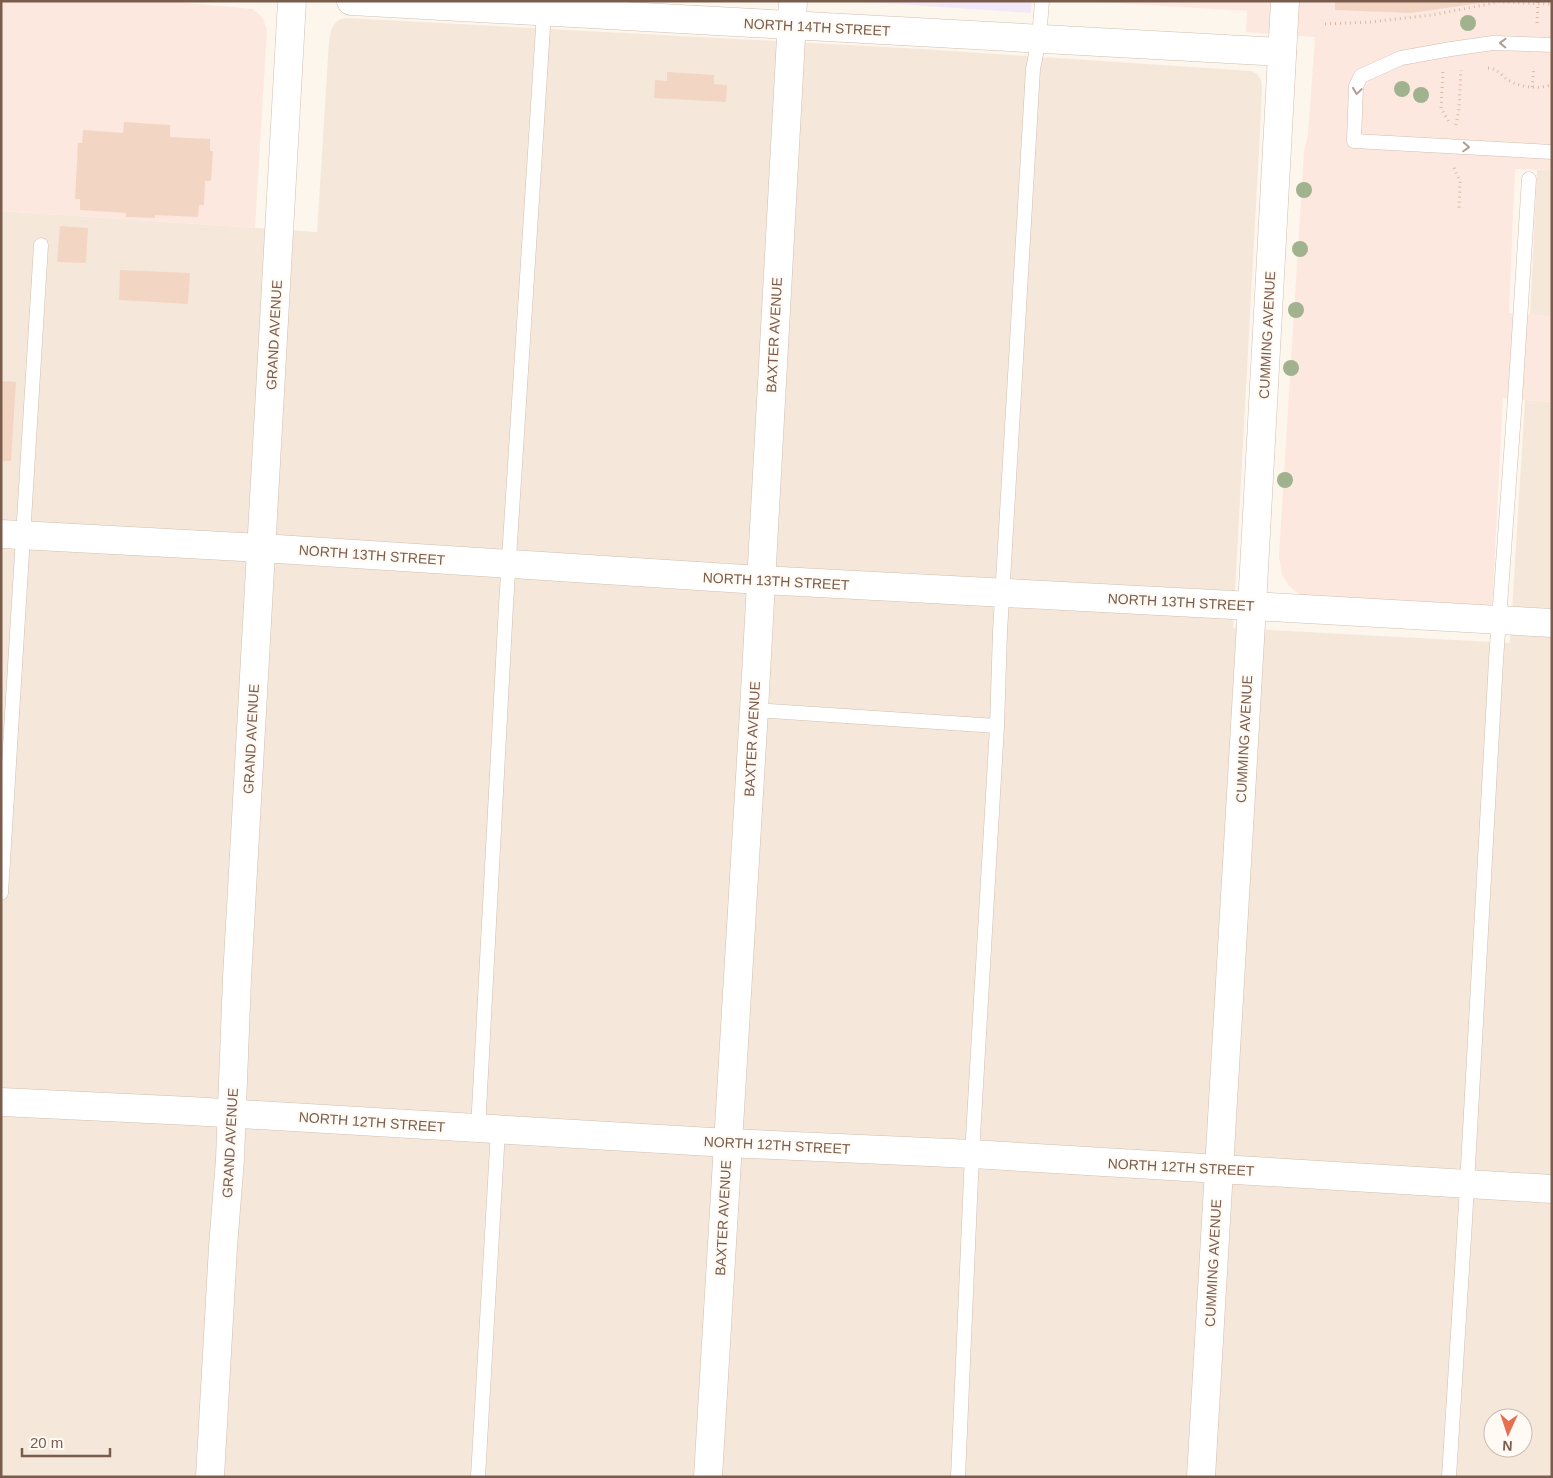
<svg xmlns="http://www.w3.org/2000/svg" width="1553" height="1478" viewBox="0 0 1553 1478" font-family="Helvetica,sans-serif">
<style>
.residential{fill:#f5e8da;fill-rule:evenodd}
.commercial{fill:#fde8e0}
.education{fill:#f3e8fa}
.building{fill:#f3d5c3}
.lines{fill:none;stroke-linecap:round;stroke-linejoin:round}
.lane-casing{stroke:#d1beb0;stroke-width:15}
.street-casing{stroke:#d1beb0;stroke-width:29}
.path{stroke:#d9b8a5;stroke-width:3;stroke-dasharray:1 4;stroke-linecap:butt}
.lane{stroke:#fff;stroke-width:14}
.street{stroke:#fff;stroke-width:28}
.tree{fill:#a0b28e}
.oneway{stroke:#af9d94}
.labels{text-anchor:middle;stroke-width:4;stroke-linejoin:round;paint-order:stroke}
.street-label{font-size:14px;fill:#7a5c4d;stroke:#fffaf3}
</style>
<rect width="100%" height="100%" fill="#fdf6ec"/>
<g class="residential">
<path d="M 347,18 L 922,49 L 1251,71 L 1257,74 L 1261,80 L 1262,88 L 1260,131 L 1233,628 L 1510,643 L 1525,400 L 1552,402 L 1552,1477 L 1,1477 L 1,211 L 317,232 L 329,41 L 331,30 L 336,22 L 341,19 ZM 1493,1418 L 1523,1418 L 1523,1448 L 1493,1448 Z"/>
<path d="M 1537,170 L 1552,170 L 1552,317 L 1530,316 Z"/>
</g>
<g class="commercial">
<path d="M 1,1 L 166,1 L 253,9 L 262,17 L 267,29 L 255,228 L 1,211 Z"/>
<path d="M 1084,1 L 1552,1 L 1552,170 L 1515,169 L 1509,313 L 1552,316 L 1552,402 L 1503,398 L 1492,610 L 1301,596 L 1289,586 L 1282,575 L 1279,556 L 1280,538 L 1304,151 L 1308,134 L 1315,37 L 1246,32 L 1247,11 Z"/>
</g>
<path class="education" d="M 852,1 L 1032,1 L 1031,13 Z"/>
<g class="building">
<path d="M 1335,1 L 1488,1 L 1488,2 L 1411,13 L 1335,10 Z"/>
<path d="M 667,72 L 714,75 L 714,84 L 727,85 L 726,102 L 654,98 L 655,80 L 667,81 Z"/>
<path d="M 124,122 L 170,125 L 170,137 L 210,139 L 210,151 L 213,151 L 211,181 L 205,181 L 204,205 L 199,205 L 198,217 L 155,215 L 155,218 L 126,217 L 126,213 L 80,210 L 80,199 L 75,199 L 78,143 L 82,143 L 83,130 L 123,133 Z"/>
<path d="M 60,226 L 88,228 L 86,263 L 57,262 Z"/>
<path d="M 120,270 L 190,273 L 188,304 L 119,300 Z"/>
<path d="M 1,381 L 16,382 L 11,461 L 1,461 Z"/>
</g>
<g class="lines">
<defs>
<g id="lane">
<path d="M 1552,45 L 1493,43 L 1451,49 L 1401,58 L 1361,76 L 1356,86 L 1354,141 L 1552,152"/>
<path d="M 754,710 L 997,726"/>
<path d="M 1,893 L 41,245"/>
<path d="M 478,1129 L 506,605 L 544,12"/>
<path d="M 478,1477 L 498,1130"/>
<path d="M 958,1477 L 972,1154 L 997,726 L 1000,632 L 1033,69 L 1039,39 L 1042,1"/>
<path d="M 1449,1477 L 1465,1221 L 1496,660 L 1515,399 L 1529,179"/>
</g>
<g id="street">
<path d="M 351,1 L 1282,52"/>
<path d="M 1,534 L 262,548 L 760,580 L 1252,606 L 1552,623"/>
<path d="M 1,1102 L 190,1111 L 728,1143 L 972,1154 L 1552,1189"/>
<path d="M 210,1477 L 223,1247 L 230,1159 L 237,978 L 292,1"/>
<path d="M 708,1477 L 754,710 L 793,1"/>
<path d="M 1201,1477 L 1252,606 L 1285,1"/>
</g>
</defs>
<use href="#lane" class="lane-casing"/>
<use href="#street" class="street-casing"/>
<g class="path">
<path d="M 1537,23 L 1538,2"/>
<path d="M 1325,24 L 1370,22 L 1432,15 L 1499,2 L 1552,4"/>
<path d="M 1488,68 C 1497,68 1502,76 1508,80 C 1522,88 1537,89 1552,85"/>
<path d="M 1443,72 L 1441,108 L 1450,124"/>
<path d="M 1532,87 L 1534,67"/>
<path d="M 1456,125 L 1459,109 L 1461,70"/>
<path d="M 1454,168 L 1460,181 L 1459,208"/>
</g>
<use href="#lane" class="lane"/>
<use href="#street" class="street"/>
</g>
<g class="tree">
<circle cx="1468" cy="23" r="8"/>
<circle cx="1402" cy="89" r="8"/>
<circle cx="1421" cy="95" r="8"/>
<circle cx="1304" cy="190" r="8"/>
<circle cx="1300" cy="249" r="8"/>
<circle cx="1296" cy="310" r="8"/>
<circle cx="1291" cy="368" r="8"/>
<circle cx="1285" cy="480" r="8"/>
</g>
<defs><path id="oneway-chevron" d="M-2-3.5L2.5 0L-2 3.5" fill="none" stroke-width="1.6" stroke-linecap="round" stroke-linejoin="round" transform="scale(1.25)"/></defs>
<g class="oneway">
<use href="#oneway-chevron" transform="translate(1503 43) rotate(-178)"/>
<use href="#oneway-chevron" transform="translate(1357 91) rotate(98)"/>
<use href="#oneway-chevron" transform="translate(1466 147) rotate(3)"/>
</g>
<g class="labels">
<g class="street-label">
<text transform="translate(817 27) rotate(3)" y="5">NORTH 14TH STREET</text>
<text transform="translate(274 335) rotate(-87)" y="5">GRAND AVENUE</text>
<text transform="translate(774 335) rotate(-87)" y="5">BAXTER AVENUE</text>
<text transform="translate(1267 335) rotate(-87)" y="5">CUMMING AVENUE</text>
<text transform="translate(372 555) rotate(4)" y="5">NORTH 13TH STREET</text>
<text transform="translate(776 581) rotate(3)" y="5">NORTH 13TH STREET</text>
<text transform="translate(1181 602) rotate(3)" y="5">NORTH 13TH STREET</text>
<text transform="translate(251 739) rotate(-87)" y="5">GRAND AVENUE</text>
<text transform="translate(752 739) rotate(-87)" y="5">BAXTER AVENUE</text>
<text transform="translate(1244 739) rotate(-87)" y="5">CUMMING AVENUE</text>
<text transform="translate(372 1122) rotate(4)" y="5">NORTH 12TH STREET</text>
<text transform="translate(230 1143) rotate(-87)" y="5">GRAND AVENUE</text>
<text transform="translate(777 1145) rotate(3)" y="5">NORTH 12TH STREET</text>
<text transform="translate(1181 1167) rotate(3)" y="5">NORTH 12TH STREET</text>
<text transform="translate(723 1218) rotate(-87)" y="5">BAXTER AVENUE</text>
<text transform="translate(1213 1263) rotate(-87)" y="5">CUMMING AVENUE</text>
</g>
</g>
<rect width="1553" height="1478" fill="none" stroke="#7a5c4d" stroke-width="5"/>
<g transform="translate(1508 1433) rotate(183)"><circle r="24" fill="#fffaf3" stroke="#cabbb1"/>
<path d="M0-4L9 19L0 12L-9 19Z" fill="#e76f51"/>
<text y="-8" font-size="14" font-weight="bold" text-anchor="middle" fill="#7a5c4d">N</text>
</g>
<path d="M22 1448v8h88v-8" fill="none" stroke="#7a5c4d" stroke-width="2.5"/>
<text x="30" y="1448" font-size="15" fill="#7a5c4d" stroke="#fffaf3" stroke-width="4" paint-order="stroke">20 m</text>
</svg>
